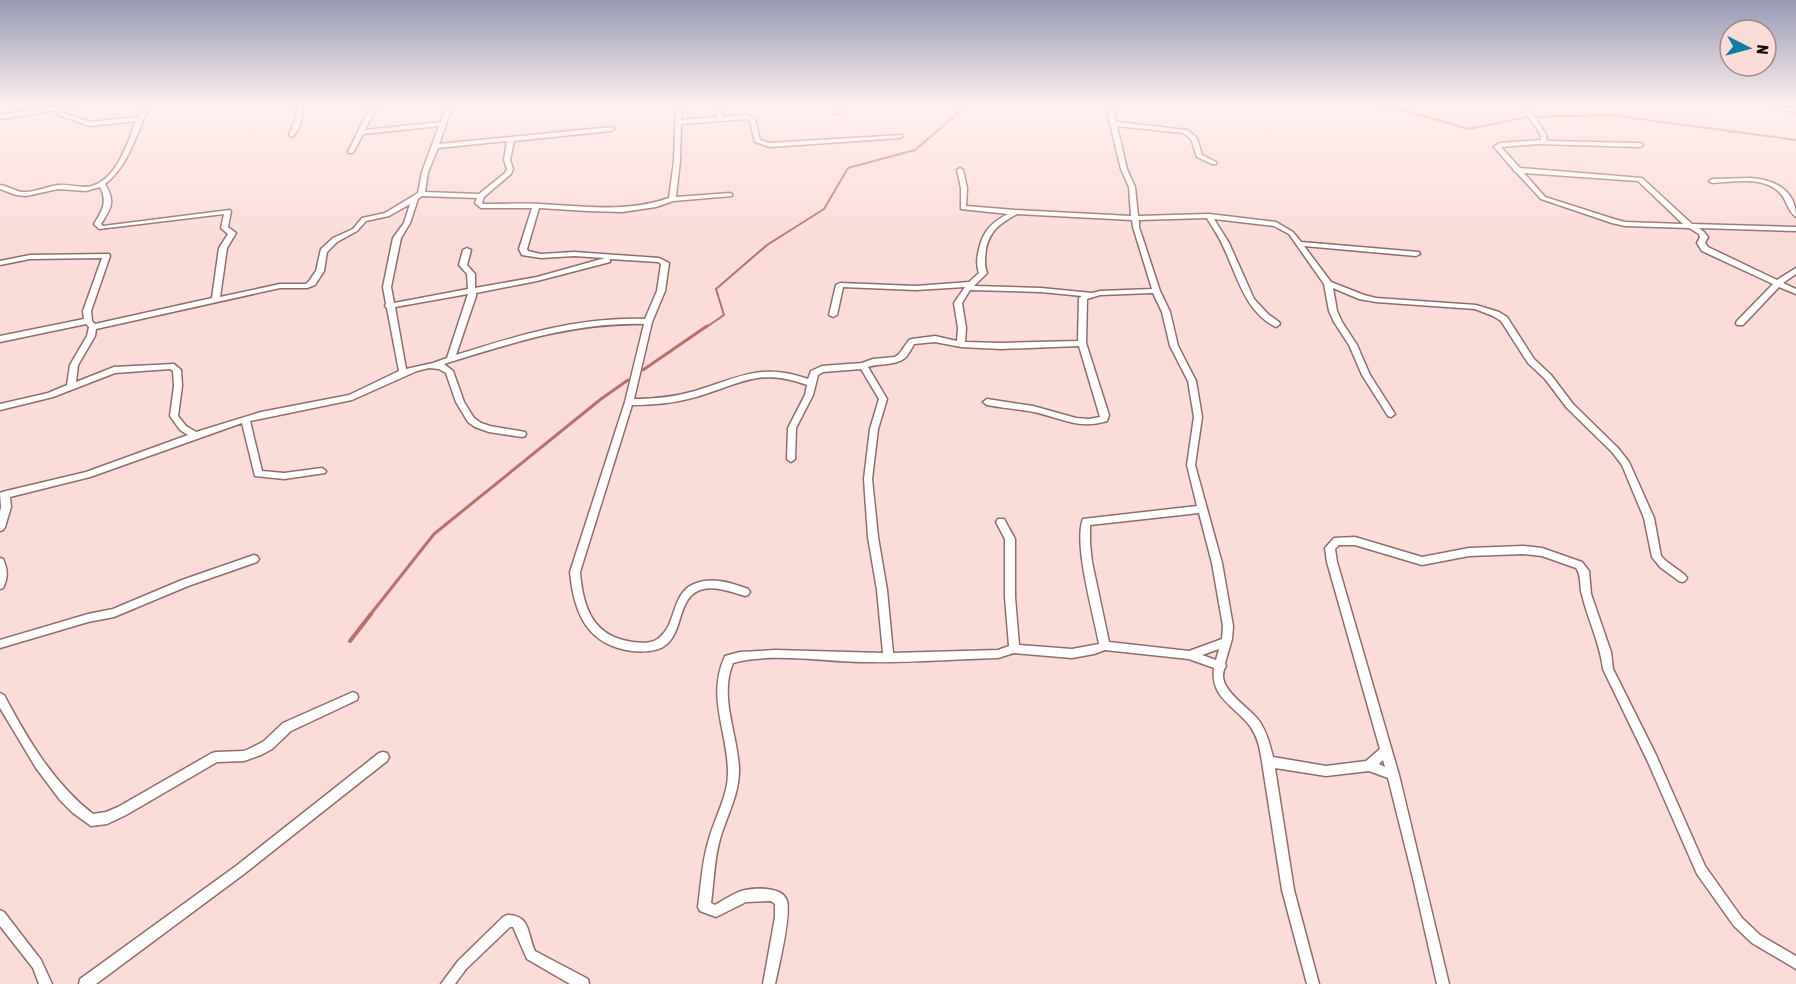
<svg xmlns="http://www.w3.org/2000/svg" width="1796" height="984" viewBox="0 0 1796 984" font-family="'Asap Condensed',sans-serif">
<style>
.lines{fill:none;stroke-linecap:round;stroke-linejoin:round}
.stream-far2{stroke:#bb706b;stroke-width:2}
.stream-far1{stroke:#bb706b;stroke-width:3}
.stream{stroke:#bb706b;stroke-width:4}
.minor-casing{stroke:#906d6a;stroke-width:3}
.minor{fill:#fff;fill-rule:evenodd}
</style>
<rect width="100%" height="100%" fill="#fcdcd9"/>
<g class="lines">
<g class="stream-far2">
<path d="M 1341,103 L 1402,110 L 1469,129 L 1527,117 L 1610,115 L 1796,140"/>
<path d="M 705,328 L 724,315 L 716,289 L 767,245 L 824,209 L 848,168 L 915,150 L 957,114 L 963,103"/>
</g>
<g class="stream-far1">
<path d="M 643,370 L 707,326"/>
<path d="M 370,615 L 434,534 L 601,399 L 628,380"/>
</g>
<path class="stream" d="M 350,641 L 371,614"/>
<defs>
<g id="minor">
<path d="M 75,103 L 88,103 L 65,109 L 63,113 L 90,122 L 138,117 L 145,103 L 151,103 C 137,130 130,165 105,184 C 116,202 111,208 101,224 L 103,226 L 230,210 L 231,211 L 228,227 L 236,233 L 227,248 L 220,297 L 280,284 L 306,284 L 309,281 L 316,271 L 321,249 L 333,238 L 353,229 L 362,218 L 385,213 L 418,193 L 422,172 L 439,126 L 363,134 L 353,153 L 349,153 L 348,152 L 372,103 L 378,103 L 365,130 L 441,122 L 448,103 L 454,103 L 439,144 L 611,127 L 614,129 L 611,131 L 514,141 L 510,160 L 513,169 L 511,174 L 484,197 L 482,203 L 483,204 C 501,204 520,203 539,204 C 583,206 626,213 669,198 L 674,161 L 676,103 L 682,103 L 681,120 L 717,117 L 715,103 L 721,103 L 723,117 L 748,115 L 755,119 L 760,140 L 770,143 L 902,135 L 902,137 L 900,138 L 770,147 L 755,142 L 750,121 L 747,119 L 681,124 L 680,161 L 676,197 L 730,193 L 732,194 L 732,196 L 673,201 L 656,207 L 622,212 L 587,211 L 539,208 L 527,249 L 528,251 L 541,254 L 574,252 L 659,258 L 669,263 L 665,291 L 652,322 L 634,399 C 655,399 674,397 695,391 C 738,378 762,362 808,379 L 811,371 L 822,366 L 862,363 L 873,359 L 895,357 L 899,354 L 909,340 L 912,339 L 935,336 L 957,341 L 958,328 L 954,303 L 965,287 L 916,290 L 843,287 L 837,315 L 833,317 L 829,315 L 836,285 L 840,283 L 916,286 L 969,282 L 979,273 C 976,264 977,258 979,249 C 983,231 992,222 1008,214 L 961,209 L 961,188 L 957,170 L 960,168 L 963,170 L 967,188 L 966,206 L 1015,210 L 1131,216 L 1129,187 L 1121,169 L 1105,103 L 1111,103 L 1116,122 L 1187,130 L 1197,138 L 1202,155 L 1216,162 L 1216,164 L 1212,164 L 1197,157 L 1191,139 L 1183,133 L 1117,126 L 1127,169 L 1135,187 L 1138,216 L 1209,214 L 1276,222 L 1293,232 L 1301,242 L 1419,252 L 1420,254 L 1416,256 L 1304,246 L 1331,282 L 1364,295 L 1376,298 L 1476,305 L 1499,312 L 1507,317 L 1534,359 L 1551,375 L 1573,404 L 1618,448 L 1629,462 L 1654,518 L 1661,556 L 1666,561 L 1685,575 L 1687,578 L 1685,581 L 1682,582 L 1679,581 L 1660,567 L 1652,557 L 1644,518 L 1622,465 L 1612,452 L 1567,408 L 1545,379 L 1528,363 L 1501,321 L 1493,316 L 1475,309 L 1376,302 L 1359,299 L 1333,288 L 1337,311 L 1342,322 L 1357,345 L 1370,375 L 1395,414 L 1391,417 L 1388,416 L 1362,375 L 1349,345 L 1334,322 L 1329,311 L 1324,284 L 1289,234 L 1274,226 L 1214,219 L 1229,243 L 1254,299 L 1268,314 L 1279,322 L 1280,324 L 1276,327 C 1245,312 1237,275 1223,246 C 1219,236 1212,227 1207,218 L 1139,220 L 1139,227 L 1160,291 L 1170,312 L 1178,346 L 1196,381 L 1202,417 L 1195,465 L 1222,563 L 1233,626 L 1232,639 L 1225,663 L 1226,666 C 1212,687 1250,707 1260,722 C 1267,733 1270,745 1273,757 L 1326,766 L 1366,761 L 1380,749 L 1327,562 L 1325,548 L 1334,538 L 1355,537 L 1422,557 L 1469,548 L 1523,546 L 1542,548 L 1582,562 L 1589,571 L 1591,594 L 1611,652 L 1613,669 L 1656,755 L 1705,866 L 1742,918 L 1760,935 L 1796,956 L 1796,969 L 1752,943 L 1734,926 L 1697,874 L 1648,762 L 1603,669 C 1600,643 1588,620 1582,595 C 1579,586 1582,576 1576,568 L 1542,556 L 1523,554 L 1469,556 L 1422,565 L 1355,545 L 1339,545 L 1335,549 L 1337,562 L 1399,775 L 1449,984 L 1437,984 L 1413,878 L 1388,778 L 1369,771 L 1326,776 L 1275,768 L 1294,890 L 1319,984 L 1307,984 L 1282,890 L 1262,762 C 1260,749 1258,737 1250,726 C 1235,706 1210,698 1214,668 L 1189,659 L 1105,650 L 1094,654 L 1072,658 L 1014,653 L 998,658 C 954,659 909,663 865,662 C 824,662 772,652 733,663 C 719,697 737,732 739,768 C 740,793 727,815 720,839 C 714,860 714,882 711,903 L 715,905 C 724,900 735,892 745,890 C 756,888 783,886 787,901 C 791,916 779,966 775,984 L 763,984 L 775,917 L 775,904 L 771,901 L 746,902 L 716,917 L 700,911 L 698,907 C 701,884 702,861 709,839 C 715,817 728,796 728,773 C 728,731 706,698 725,656 L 740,652 L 775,650 L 883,653 L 877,590 L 868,537 L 864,479 L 870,429 L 879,399 L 861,369 L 823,372 L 818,375 L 813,395 L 796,428 L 795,459 L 791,462 L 787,459 L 788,428 L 805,395 L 807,385 C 759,367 741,384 696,397 C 675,403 654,405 632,405 L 580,572 C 583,608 593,637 633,642 C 642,643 653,644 660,637 C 677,623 671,594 694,584 C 711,576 732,583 748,589 L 750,592 L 748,595 L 745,596 C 732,592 713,585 700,590 C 678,598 683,630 667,644 C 658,652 643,652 632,651 C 587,645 574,613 570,572 L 625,402 L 644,324 C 574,322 509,344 444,364 L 453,371 L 464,402 L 474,418 L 481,423 L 490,426 L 525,432 L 526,434 L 525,436 L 522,437 L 489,432 L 475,427 L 468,422 L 456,402 L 446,373 L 439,369 L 429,368 L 417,371 L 352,400 L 250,421 L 262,471 L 284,473 L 322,468 L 326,471 L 325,473 L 284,479 L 255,476 L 242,423 L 90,477 L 10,497 L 11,507 L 5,527 L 3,530 L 0,531 L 0,512 L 1,507 L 0,493 L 2,492 L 86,472 L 188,435 L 180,430 L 170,416 L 174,386 L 173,371 L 170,369 L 115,373 L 53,397 L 0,410 L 0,404 L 48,393 L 67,385 L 70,365 L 87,336 L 89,327 L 86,324 L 0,342 L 0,336 L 84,319 L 83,311 L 102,258 L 30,259 L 0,265 L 0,261 L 30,255 L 109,254 L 110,256 L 91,311 L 92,321 L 95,324 L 212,298 L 219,248 L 228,234 L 221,228 L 224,214 L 99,229 L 94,224 C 102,211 108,202 100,187 L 86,191 L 58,189 L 26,196 L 16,195 L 0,189 L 0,185 C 8,186 15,191 22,192 C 35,193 47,186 59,185 C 70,184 82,189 92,186 C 118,178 127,143 136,121 L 90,126 L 58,115 L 58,110 L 0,119 L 0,115 ZM 507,141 L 504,160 L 507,169 L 505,173 L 479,194 L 425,192 L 428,172 L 438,148 ZM 422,196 L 477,198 L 475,203 L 481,208 L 532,208 L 519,249 L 522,255 L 541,258 L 574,256 L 605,258 L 537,277 L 475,288 L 475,274 L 467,265 L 471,250 L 467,248 L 463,250 L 459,265 L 467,274 L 468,289 L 394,303 L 391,287 L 401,238 L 410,223 L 418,199 ZM 410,204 L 404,223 L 393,238 L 383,287 L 386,304 L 385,306 L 387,308 L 399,371 L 349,395 L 261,412 L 196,432 L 186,426 L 178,416 L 182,386 L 181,370 L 174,364 L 114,367 L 76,382 L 78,365 L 95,336 L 96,329 L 280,288 L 307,288 L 315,285 L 324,271 L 327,252 L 337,242 L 357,231 L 366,221 L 389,216 ZM 1017,214 L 1132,220 L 1133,227 L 1152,289 L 1100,291 L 1092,293 L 1041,288 L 974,286 L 987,273 C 984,264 985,258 986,249 C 990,230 1001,223 1017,214 ZM 610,259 L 658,262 L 661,264 L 657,291 L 645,319 C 578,317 519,335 456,355 L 476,296 L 476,293 L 537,281 L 610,262 ZM 970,290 L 1041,292 L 1082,296 L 1079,298 L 1078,341 L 1001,343 L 965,342 L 966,328 L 962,303 ZM 1153,293 L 1162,312 L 1170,346 L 1188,381 L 1194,417 L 1187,465 L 1197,506 L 1083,519 C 1073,544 1094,615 1099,644 L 1072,649 L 1019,645 L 1015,597 L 1015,539 L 1004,519 L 998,519 L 996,522 L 1005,539 L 1005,597 L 1009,646 L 998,650 L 893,653 L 887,590 L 878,537 L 872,479 L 878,429 L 887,399 L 868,367 C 879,363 897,366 906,357 C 909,353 912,348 914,344 L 935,342 L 961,347 L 1001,349 L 1079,346 L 1100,417 L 1089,419 L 1076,418 L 1033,406 L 987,399 L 983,402 L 987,405 C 1002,408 1018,409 1034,412 C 1061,418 1079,430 1107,421 L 1109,415 L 1086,343 L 1087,299 L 1100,295 ZM 468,294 L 447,358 L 433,363 L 406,369 L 395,307 ZM 1199,513 L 1212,563 L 1223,626 L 1222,639 L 1189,651 L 1109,642 L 1092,562 L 1090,544 L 1090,525 ZM 1219,649 L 1216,660 L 1202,655 ZM 1383,760 L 1385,767 L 1379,764 Z"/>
<path d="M 298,103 L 304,103 C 302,115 301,129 292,137 L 289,135 L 295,120 Z"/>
<path d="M 835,103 L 841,103 L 839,114 L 834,113 Z"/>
<path d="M 1520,103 L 1526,103 L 1546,134 L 1547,141 L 1640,143 L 1643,145 L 1640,147 L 1539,144 L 1501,147 L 1520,168 L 1642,178 L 1692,224 L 1796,227 L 1796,231 L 1699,228 L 1704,232 L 1708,237 L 1705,243 L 1708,247 L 1777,280 L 1796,268 L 1796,274 L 1783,283 L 1796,289 L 1796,294 L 1779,287 L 1743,325 L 1737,325 L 1736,323 L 1737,321 L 1773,284 L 1702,251 L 1697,243 L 1700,237 L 1699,234 L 1689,228 L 1625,226 L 1612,223 L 1541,199 L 1516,172 L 1514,171 L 1513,169 L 1494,147 L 1499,143 L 1541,140 L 1540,134 ZM 1524,173 L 1638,181 L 1683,224 L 1625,222 L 1614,219 L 1545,197 Z"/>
<path d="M 1755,103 L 1768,103 L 1796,109 L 1796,113 Z"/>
<path d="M 1751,178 C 1775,180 1796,190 1796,217 C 1788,212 1787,201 1781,194 C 1765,175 1733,182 1712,183 L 1709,181 L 1712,179 Z"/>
<path d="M 254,555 L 257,556 L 259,559 L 257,562 L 188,586 L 114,617 L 88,622 L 0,648 L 0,640 L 88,614 L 113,609 L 182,580 Z"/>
<path d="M 0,558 L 3,559 C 8,570 8,578 3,588 L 0,589 Z"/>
<path d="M 353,692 L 357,694 L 358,697 L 357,700 L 291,731 L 272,749 L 261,755 L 244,761 L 217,762 L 126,815 L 107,824 L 91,826 L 73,813 L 60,800 L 36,768 L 0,708 L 0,693 L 4,695 C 27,738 53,783 93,814 L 106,812 L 118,807 L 212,753 L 216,752 L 244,751 L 253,747 L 264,741 L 283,723 Z"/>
<path d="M 383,752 L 387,753 L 389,757 L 387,761 L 244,874 L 96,984 L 79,984 L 80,979 L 236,866 L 379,753 Z"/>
<path d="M 0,910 L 4,912 L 41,960 L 52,984 L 39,984 L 33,968 L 0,926 Z"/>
<path d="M 507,915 C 531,915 527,934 535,951 L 588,979 L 589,984 L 570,984 L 527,959 L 513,927 L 510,927 L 466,969 L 455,984 L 441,984 L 458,961 L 503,917 Z"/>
</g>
</defs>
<use href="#minor" class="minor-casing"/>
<use href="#minor" class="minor"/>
</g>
<linearGradient id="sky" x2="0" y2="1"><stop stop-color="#9699b6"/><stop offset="0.43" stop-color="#feefee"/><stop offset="1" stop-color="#feefee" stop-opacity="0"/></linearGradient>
<rect width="1796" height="241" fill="url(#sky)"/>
<g transform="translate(1748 48) rotate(96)"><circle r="28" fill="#fcdcd9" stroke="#a18886" stroke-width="1.5"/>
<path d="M0-4.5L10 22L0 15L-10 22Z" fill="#0f7ea6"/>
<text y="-9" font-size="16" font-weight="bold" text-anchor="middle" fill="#180b0a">N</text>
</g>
</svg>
